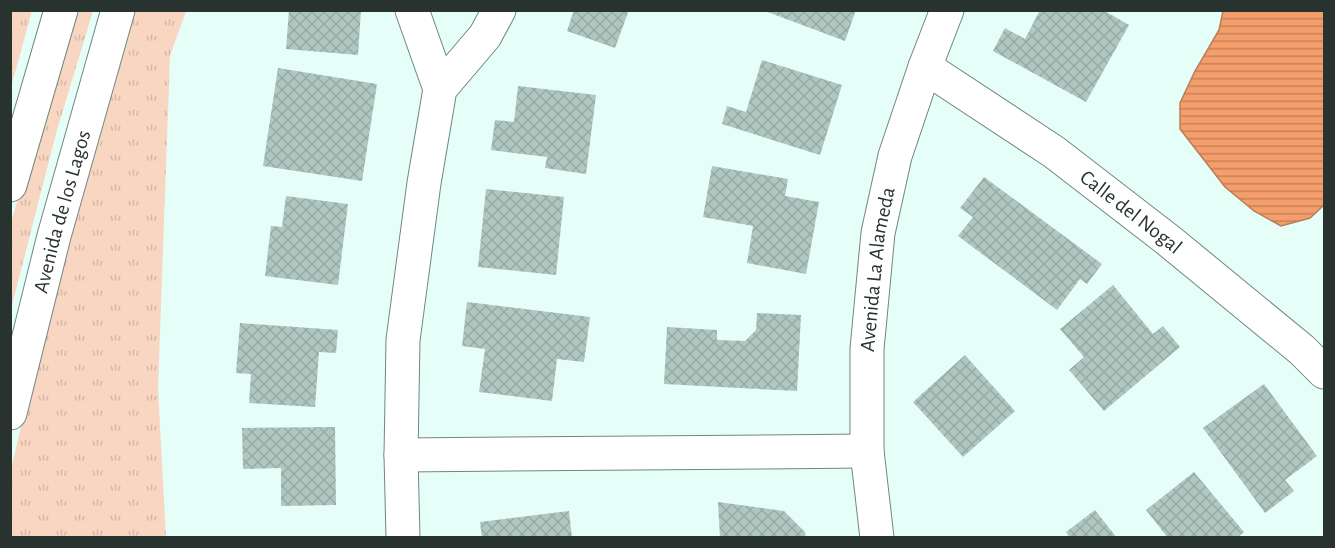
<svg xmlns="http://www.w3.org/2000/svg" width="1335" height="548" viewBox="0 0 1335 548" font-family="'Alegreya Sans',sans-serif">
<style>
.grass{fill:url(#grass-tufts)}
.water{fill:url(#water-rules);stroke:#b77e59;stroke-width:1.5}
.building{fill:url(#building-cross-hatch)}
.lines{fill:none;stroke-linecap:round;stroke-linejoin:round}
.street-casing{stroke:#708781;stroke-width:35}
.secondary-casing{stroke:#708781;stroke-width:35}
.street{stroke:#fff;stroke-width:33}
.secondary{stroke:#fff;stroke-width:33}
.labels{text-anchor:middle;stroke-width:5;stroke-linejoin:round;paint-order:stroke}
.street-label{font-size:21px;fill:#28322f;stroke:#e5fef7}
</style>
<defs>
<pattern id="grass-tufts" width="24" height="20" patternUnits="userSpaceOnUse" patternTransform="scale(1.5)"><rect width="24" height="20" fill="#f9d6c2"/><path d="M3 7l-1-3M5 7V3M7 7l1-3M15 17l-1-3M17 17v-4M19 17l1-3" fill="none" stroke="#d5b8a7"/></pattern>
<pattern id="water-rules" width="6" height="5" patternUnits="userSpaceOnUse" patternTransform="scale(1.5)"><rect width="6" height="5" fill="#f49e6b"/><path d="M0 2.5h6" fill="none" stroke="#c68158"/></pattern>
<pattern id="building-cross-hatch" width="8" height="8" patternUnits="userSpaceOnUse" patternTransform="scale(1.5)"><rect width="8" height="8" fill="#afc7c0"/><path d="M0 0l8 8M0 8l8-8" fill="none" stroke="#97aba5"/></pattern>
</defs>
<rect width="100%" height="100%" fill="#e5fef7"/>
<g class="grass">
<path d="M 11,10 L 32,11 L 11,87 L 10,11 Z"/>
<path d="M 70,11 L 93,11 L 57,130 L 11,309 L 11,223 Z"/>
<path d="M 134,11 L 186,11 L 170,56 L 158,389 L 166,537 L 11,538 L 11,469 L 55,283 Z"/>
</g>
<path class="water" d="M 1223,11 L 1324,11 L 1324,205 L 1310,218 L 1281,226 L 1254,211 L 1225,187 L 1180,129 L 1180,103 L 1195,71 L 1219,30 Z"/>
<g class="building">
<path d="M 289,10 L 361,10 L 358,55 L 286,49 Z"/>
<path d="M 574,10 L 629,10 L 615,48 L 567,31 Z"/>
<path d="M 762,10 L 856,10 L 845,41 Z"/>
<path d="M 1040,10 L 1103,10 L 1129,25 L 1086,102 L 993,51 L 1005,28 L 1025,39 Z"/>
<path d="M 762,60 L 842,85 L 820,155 L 722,124 L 727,106 L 746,112 Z"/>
<path d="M 278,68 L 377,84 L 362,181 L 263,166 Z"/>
<path d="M 518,86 L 596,95 L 586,174 L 545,168 L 547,157 L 491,150 L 495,120 L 514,122 Z"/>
<path d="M 712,166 L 788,179 L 785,196 L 819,202 L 806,274 L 747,263 L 753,226 L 703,217 Z"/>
<path d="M 984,177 L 1102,264 L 1087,284 L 1080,279 L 1057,310 L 958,236 L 973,217 L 960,208 Z"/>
<path d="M 486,189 L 564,197 L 556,275 L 478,267 Z"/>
<path d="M 286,196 L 348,204 L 338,285 L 265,276 L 271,226 L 282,227 Z"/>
<path d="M 1113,285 L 1153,334 L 1163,326 L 1180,347 L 1104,411 L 1069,370 L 1084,357 L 1060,329 Z"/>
<path d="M 467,302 L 590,317 L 584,362 L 557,359 L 552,401 L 479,392 L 485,349 L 462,346 Z"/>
<path d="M 757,313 L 801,315 L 797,391 L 664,384 L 667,327 L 717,330 L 717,340 L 745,341 L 756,330 Z"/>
<path d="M 240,323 L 338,330 L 336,353 L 319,352 L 315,407 L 249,403 L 251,374 L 236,373 Z"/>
<path d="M 965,355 L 1015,411 L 963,457 L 913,402 Z"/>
<path d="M 1264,384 L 1317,456 L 1285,480 L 1294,491 L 1265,513 L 1203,428 Z"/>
<path d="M 335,427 L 336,505 L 281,506 L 281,468 L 243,469 L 242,428 Z"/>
<path d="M 1194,472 L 1244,532 L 1237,538 L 1168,538 L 1146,510 Z"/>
<path d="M 718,502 L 784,511 L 805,532 L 806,538 L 720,538 Z"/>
<path d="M 1095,510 L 1117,538 L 1070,538 L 1066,532 Z"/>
<path d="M 569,511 L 572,538 L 482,538 L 480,522 Z"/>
</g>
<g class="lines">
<defs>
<g id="street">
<path d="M 412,10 L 440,89"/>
<path id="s1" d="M 925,67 L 1054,152 L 1168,240 L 1302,350 L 1324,372"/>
<path d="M 401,455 L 867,451"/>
<path d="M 403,538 L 401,455 L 403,340 L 424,183 L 440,89 L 485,36 L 499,10"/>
<path id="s2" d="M 877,538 L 867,451 L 867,349 L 878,233 L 895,156 L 925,67 L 947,10"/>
</g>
<g id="secondary">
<path d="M 10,185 L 61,10"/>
<path id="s3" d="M 10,413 L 54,236 L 118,10"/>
</g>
</defs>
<use href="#street" class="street-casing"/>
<use href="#secondary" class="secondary-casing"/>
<use href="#street" class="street"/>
<use href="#secondary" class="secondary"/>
</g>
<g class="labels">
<g class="street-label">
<text dy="7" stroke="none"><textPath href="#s3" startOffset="208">Avenida de los Lagos</textPath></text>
<text dy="7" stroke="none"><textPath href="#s1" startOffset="252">Calle del Nogal</textPath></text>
<text dy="7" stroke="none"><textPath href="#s2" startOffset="270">Avenida La Alameda</textPath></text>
</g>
</g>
<rect width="1335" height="548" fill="none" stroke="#28322f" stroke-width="24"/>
</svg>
